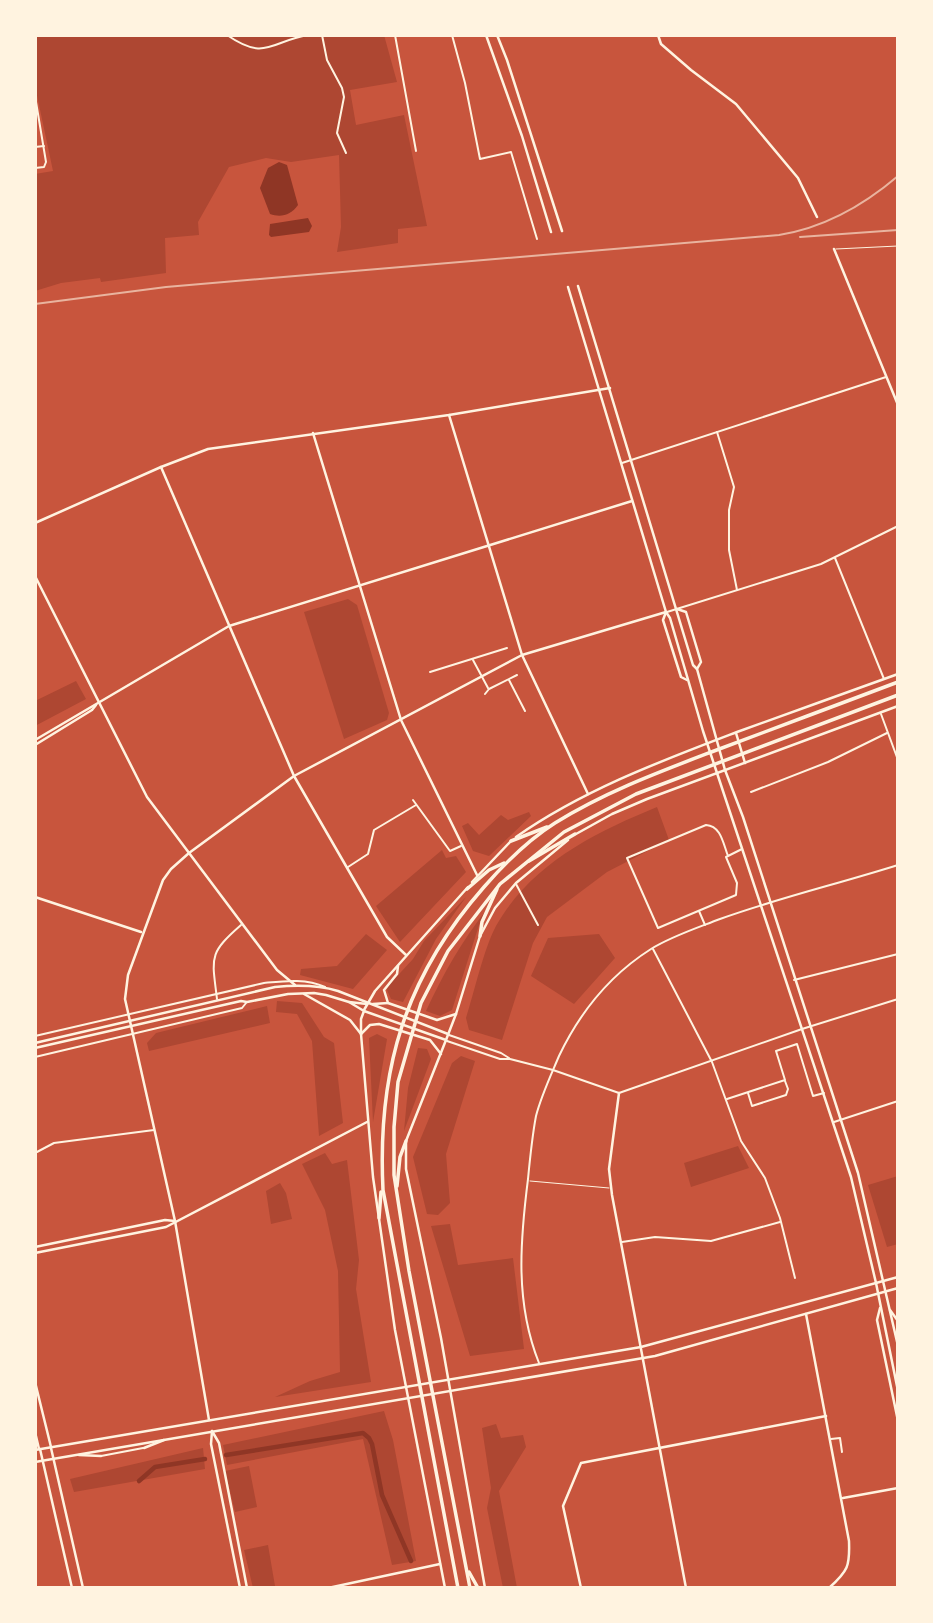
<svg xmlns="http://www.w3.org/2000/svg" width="933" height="1623" viewBox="0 0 933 1623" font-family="'Exo 2',sans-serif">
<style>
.green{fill:#ae4732}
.water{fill:#8f3625}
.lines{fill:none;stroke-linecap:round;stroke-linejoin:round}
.canal{stroke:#8f3625;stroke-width:4.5}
.service{stroke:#fff3e0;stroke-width:1}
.minor{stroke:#fff3e0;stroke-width:2}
.tertiary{stroke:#fff3e0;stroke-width:2.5}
.secondary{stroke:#fff3e0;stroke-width:2.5}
.primary{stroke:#fff3e0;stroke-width:2.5}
.trunk{stroke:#fff3e0;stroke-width:3.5}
.rail{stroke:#e9b49f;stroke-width:2}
</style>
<rect width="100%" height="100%" fill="#c8553d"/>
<g class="green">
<path d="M 35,35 L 384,35 L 397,82 L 350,90 L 356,125 L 404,115 L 427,226 L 398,229 L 398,243 L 337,252 L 341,227 L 339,155 L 291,162 L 266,158 L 229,167 L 198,222 L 199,235 L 165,238 L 166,273 L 101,282 L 100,278 L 61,283 L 35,291 L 35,174 L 53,171 L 35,86 Z"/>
<path d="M 348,599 L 357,605 L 389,713 L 387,720 L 344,739 L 304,612 Z"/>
<path d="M 76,681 L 86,699 L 35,726 L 35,701 Z"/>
<path d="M 657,807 L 669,840 L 607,872 L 547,917 L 533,943 L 502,1040 L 469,1030 L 466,1018 C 474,993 484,948 496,926 C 531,864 594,833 657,807 Z"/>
<path d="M 529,812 L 531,816 L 489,856 L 473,851 L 462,826 L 468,823 L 479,835 L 501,815 L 508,820 Z"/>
<path d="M 442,850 L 446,858 L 456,856 L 466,872 L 400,942 L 376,906 Z"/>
<path d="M 466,897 L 436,939 L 403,1002 L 391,999 L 387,990 L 388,986 L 413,959 L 424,941 Z"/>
<path d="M 488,908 L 480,922 L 452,1010 L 440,1016 L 426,1011 C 443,974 463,939 488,908 Z"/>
<path d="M 366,934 L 387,950 L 353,989 L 300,975 L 301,969 L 337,966 Z"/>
<path d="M 599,934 L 615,958 L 574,1004 L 531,976 L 548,938 Z"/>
<path d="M 277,1001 L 302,1003 L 324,1037 L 334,1043 L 343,1123 L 319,1136 L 312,1041 L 297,1014 L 276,1012 Z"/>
<path d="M 267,1006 L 270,1023 L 149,1051 L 147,1043 L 156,1033 Z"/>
<path d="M 377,1034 L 387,1039 L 373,1122 L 369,1038 Z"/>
<path d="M 418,1048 L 427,1049 L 431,1059 L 404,1131 L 408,1088 Z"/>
<path d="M 461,1056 L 475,1061 L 446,1154 L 450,1203 L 438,1215 L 427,1214 L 413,1157 L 452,1063 Z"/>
<path d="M 738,1146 L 749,1168 L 691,1187 L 684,1163 Z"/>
<path d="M 325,1153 L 332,1164 L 347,1160 L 359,1260 L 356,1289 L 371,1382 L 275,1397 L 310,1381 L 340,1372 L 338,1271 L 325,1210 L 302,1164 Z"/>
<path d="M 898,1176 L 898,1244 L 887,1247 L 868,1185 Z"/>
<path d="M 280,1183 L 286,1193 L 292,1219 L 271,1224 L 266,1191 Z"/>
<path d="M 450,1224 L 458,1265 L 513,1258 L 524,1349 L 470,1356 L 431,1226 Z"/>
<path d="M 384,1411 L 393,1440 L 416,1561 L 392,1565 L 363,1439 L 227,1465 L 223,1445 Z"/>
<path d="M 496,1424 L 501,1438 L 523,1435 L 526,1447 L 499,1491 L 517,1588 L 503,1588 L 487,1508 L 491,1488 L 482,1428 Z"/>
<path d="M 203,1448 L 205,1469 L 74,1492 L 70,1479 Z"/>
<path d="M 249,1466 L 257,1507 L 235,1512 L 225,1471 Z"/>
<path d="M 268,1545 L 275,1586 L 253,1588 L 244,1550 Z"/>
</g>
<g class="water">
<path d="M 279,162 L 287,165 L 298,205 C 291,215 281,218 270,214 L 260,188 L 268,168 Z"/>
<path d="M 308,218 L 312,226 L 309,232 L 271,237 L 269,235 L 270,224 Z"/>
</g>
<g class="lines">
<g class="canal">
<path d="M 226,1455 L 363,1433 L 369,1438 L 372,1444 L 382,1495 L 411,1561"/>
<path d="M 139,1481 L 155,1467 L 205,1459"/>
</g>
<g class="service">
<path d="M 836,249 L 898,246"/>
<path d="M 530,1181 L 609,1188"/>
</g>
<g class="minor">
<path d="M 227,35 C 266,62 271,41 308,35"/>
<path d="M 322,35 L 327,60 L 342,88 L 344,97 L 337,133 L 346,153"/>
<path d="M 395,35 L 416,151"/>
<path d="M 452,35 L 465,83 L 480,159 L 511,152 L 537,239"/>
<path d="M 35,96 L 46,162 L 44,167 L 35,168"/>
<path d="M 35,147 L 44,146"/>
<path d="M 717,432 L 734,487 L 729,510 L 729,550 L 737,590"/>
<path d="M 622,463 L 886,377"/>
<path d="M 835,558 L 884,679"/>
<path d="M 667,612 L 821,564 L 898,526"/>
<path d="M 473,660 L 488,688"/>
<path d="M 430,672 L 507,648"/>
<path d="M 509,680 L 525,711"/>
<path d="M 485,694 L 489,689 L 517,675"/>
<path d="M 881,714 L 898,760"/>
<path d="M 751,792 L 828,762 L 887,733"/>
<path d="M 413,800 L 450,851 L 461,846"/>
<path d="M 728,856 C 723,843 721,826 706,825 L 627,858 L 658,928 L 736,895 L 737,883 L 726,857 L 742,849"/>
<path d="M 348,867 L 368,854 L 374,830 L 416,805"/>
<path d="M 516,884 L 538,925"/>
<path d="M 699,911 L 705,925"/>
<path d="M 653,949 L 712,1062 L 741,1141 L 765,1178 L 780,1218 L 795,1278"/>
<path d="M 794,980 L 898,954"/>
<path d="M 217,999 C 212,957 208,954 241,925"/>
<path d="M 449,1035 L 501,1053 L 509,1058"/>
<path d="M 35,1036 L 264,983 C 284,981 306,978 325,987"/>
<path d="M 447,1041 L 500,1059 L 510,1059 L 553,1070 L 619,1093 L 802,1029 L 898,999"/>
<path d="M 35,1057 L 242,1008 L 246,1003"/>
<path d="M 748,1093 L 752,1106 L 786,1095 L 788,1089 L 785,1081"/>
<path d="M 727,1099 L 785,1080 L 776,1051 L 797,1044 L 813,1096 L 824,1093"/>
<path d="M 834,1122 L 898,1101"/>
<path d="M 35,1153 L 54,1143 L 154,1130"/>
<path d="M 622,1242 L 655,1237 L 711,1241 L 780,1222"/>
<path d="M 539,1363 C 515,1303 520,1242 528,1179 C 530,1158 532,1137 536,1116 C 541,1096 551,1075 559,1056 C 580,1012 610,975 651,949 C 672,936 697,928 720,919 C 778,898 838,884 898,865"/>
<path d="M 831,1439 L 840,1438 L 842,1452"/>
<path d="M 101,1456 L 143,1448"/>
</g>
<g class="tertiary">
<path d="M 658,35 L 661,44 L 691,70 L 736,104 L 798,178 L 817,217"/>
<path d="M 834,249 L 898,405"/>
<path d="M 449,415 L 522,655 L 588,794"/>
<path d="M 313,433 L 401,720 L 477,875"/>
<path d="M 161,467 L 294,776 L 387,937 L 406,955"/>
<path d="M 35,523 L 161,467 L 208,449 L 449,415 L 610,388"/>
<path d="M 35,576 L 147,797 L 277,970 L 295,985"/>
<path d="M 677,609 L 686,612 L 701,662 L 697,669"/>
<path d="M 736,733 L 745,763"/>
<path d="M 35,740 L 229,626 L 632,501"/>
<path d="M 35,745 L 92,710 L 96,705"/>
<path d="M 576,834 L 612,814 L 647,799 L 898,706"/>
<path d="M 516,837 C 583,790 661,761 737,732 C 791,713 844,693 898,674"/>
<path d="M 472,882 L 511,841"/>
<path d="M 35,897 L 141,932"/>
<path d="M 398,966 L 397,974 L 384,990 L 388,1003 L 437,1020 L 456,1014"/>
<path d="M 349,1002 L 367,1004"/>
<path d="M 373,1004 L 388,1003"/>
<path d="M 364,1010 L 375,991 L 468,887"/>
<path d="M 361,1034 L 370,1025 L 379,1024 L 430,1040 L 441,1054"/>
<path d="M 446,1040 L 456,1014 L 480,936 L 495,908 L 516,883 L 568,840"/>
<path d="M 619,1093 L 609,1169 L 612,1195 L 686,1588"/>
<path d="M 35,1247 L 165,1220 L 175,1221"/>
<path d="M 35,1253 L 166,1227 L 367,1122"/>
<path d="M 880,1308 L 877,1320 L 898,1421"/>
<path d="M 890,1310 L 898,1321"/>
<path d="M 806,1314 L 849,1541 C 850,1566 848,1571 829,1588"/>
<path d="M 35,1382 L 51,1447"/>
<path d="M 209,1420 L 175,1221 L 125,999 L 128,975 L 163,880 L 171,869 L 189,853 L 294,776 L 522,655 L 666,612 L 663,620 L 681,677 L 687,680"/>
<path d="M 212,1431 L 219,1443 L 247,1588"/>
<path d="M 212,1431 L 211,1444 L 240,1588"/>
<path d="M 35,1432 L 39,1449"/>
<path d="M 843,1498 L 898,1488"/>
<path d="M 328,1588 L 440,1564"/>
<path d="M 581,1588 L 563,1506 L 581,1463 L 826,1416"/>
</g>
<g class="secondary">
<path d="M 725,770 L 743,817 L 858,1173 L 883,1281"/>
<path d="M 717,773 L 851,1177 L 876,1283"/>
<path d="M 304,994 L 350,1020 L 361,1034"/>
<path d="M 364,1011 L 361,1019 L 361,1034 L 373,1177 L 395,1330 L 445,1588"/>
<path d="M 35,1043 L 275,987 C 296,985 318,985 338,991 L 448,1034"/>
<path d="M 35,1048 L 241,1001 L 247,1002 L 288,994 L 314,993 L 326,995 L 349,1002 L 364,1011 L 446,1040 L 406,1141 L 406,1169 L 441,1338 L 485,1588"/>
<path d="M 51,1448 L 83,1588"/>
<path d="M 40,1449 L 72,1588"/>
</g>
<g class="primary">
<path d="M 486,35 L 522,136 L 551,232"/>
<path d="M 497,35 L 507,60 L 562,231"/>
<path d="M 578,286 L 693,665 L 697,669 L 725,770"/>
<path d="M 568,287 L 666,612 L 670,618 L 703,731 L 717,773"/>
<path d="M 883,1281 L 898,1346"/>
<path d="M 876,1283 L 898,1391"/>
<path d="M 144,1448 L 164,1440"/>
<path d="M 35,1450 L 641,1347 L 898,1277"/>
<path d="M 79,1455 L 101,1456"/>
<path d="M 35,1462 L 655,1356 L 898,1288"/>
</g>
<g class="trunk">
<path d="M 511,841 L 547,827"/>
<path d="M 529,861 L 575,834"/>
<path d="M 467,889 L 489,870 L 504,863"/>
<path d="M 480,936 L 482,922 L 497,889"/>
<path d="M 397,1186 L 400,1157 L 406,1141"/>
<path d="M 379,1218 L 381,1192"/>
<path d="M 469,1572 L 478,1588"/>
<path d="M 458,1588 L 383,1190 C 377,1070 405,977 484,887 C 505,863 528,840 555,823 C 605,792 659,772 714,751 C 775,728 837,705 898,682"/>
<path d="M 470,1588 L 409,1271 L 394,1175 L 394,1127 L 398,1082 L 421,1003 L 448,951 L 500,884 L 564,832 L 636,794 L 898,695"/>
</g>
<g class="rail">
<path d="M 800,237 L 898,230"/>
<path d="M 35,304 L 166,287 L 779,235 C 823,228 864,205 898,176"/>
</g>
</g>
<rect width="933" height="1623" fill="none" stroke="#fff3e0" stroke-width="74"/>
</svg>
